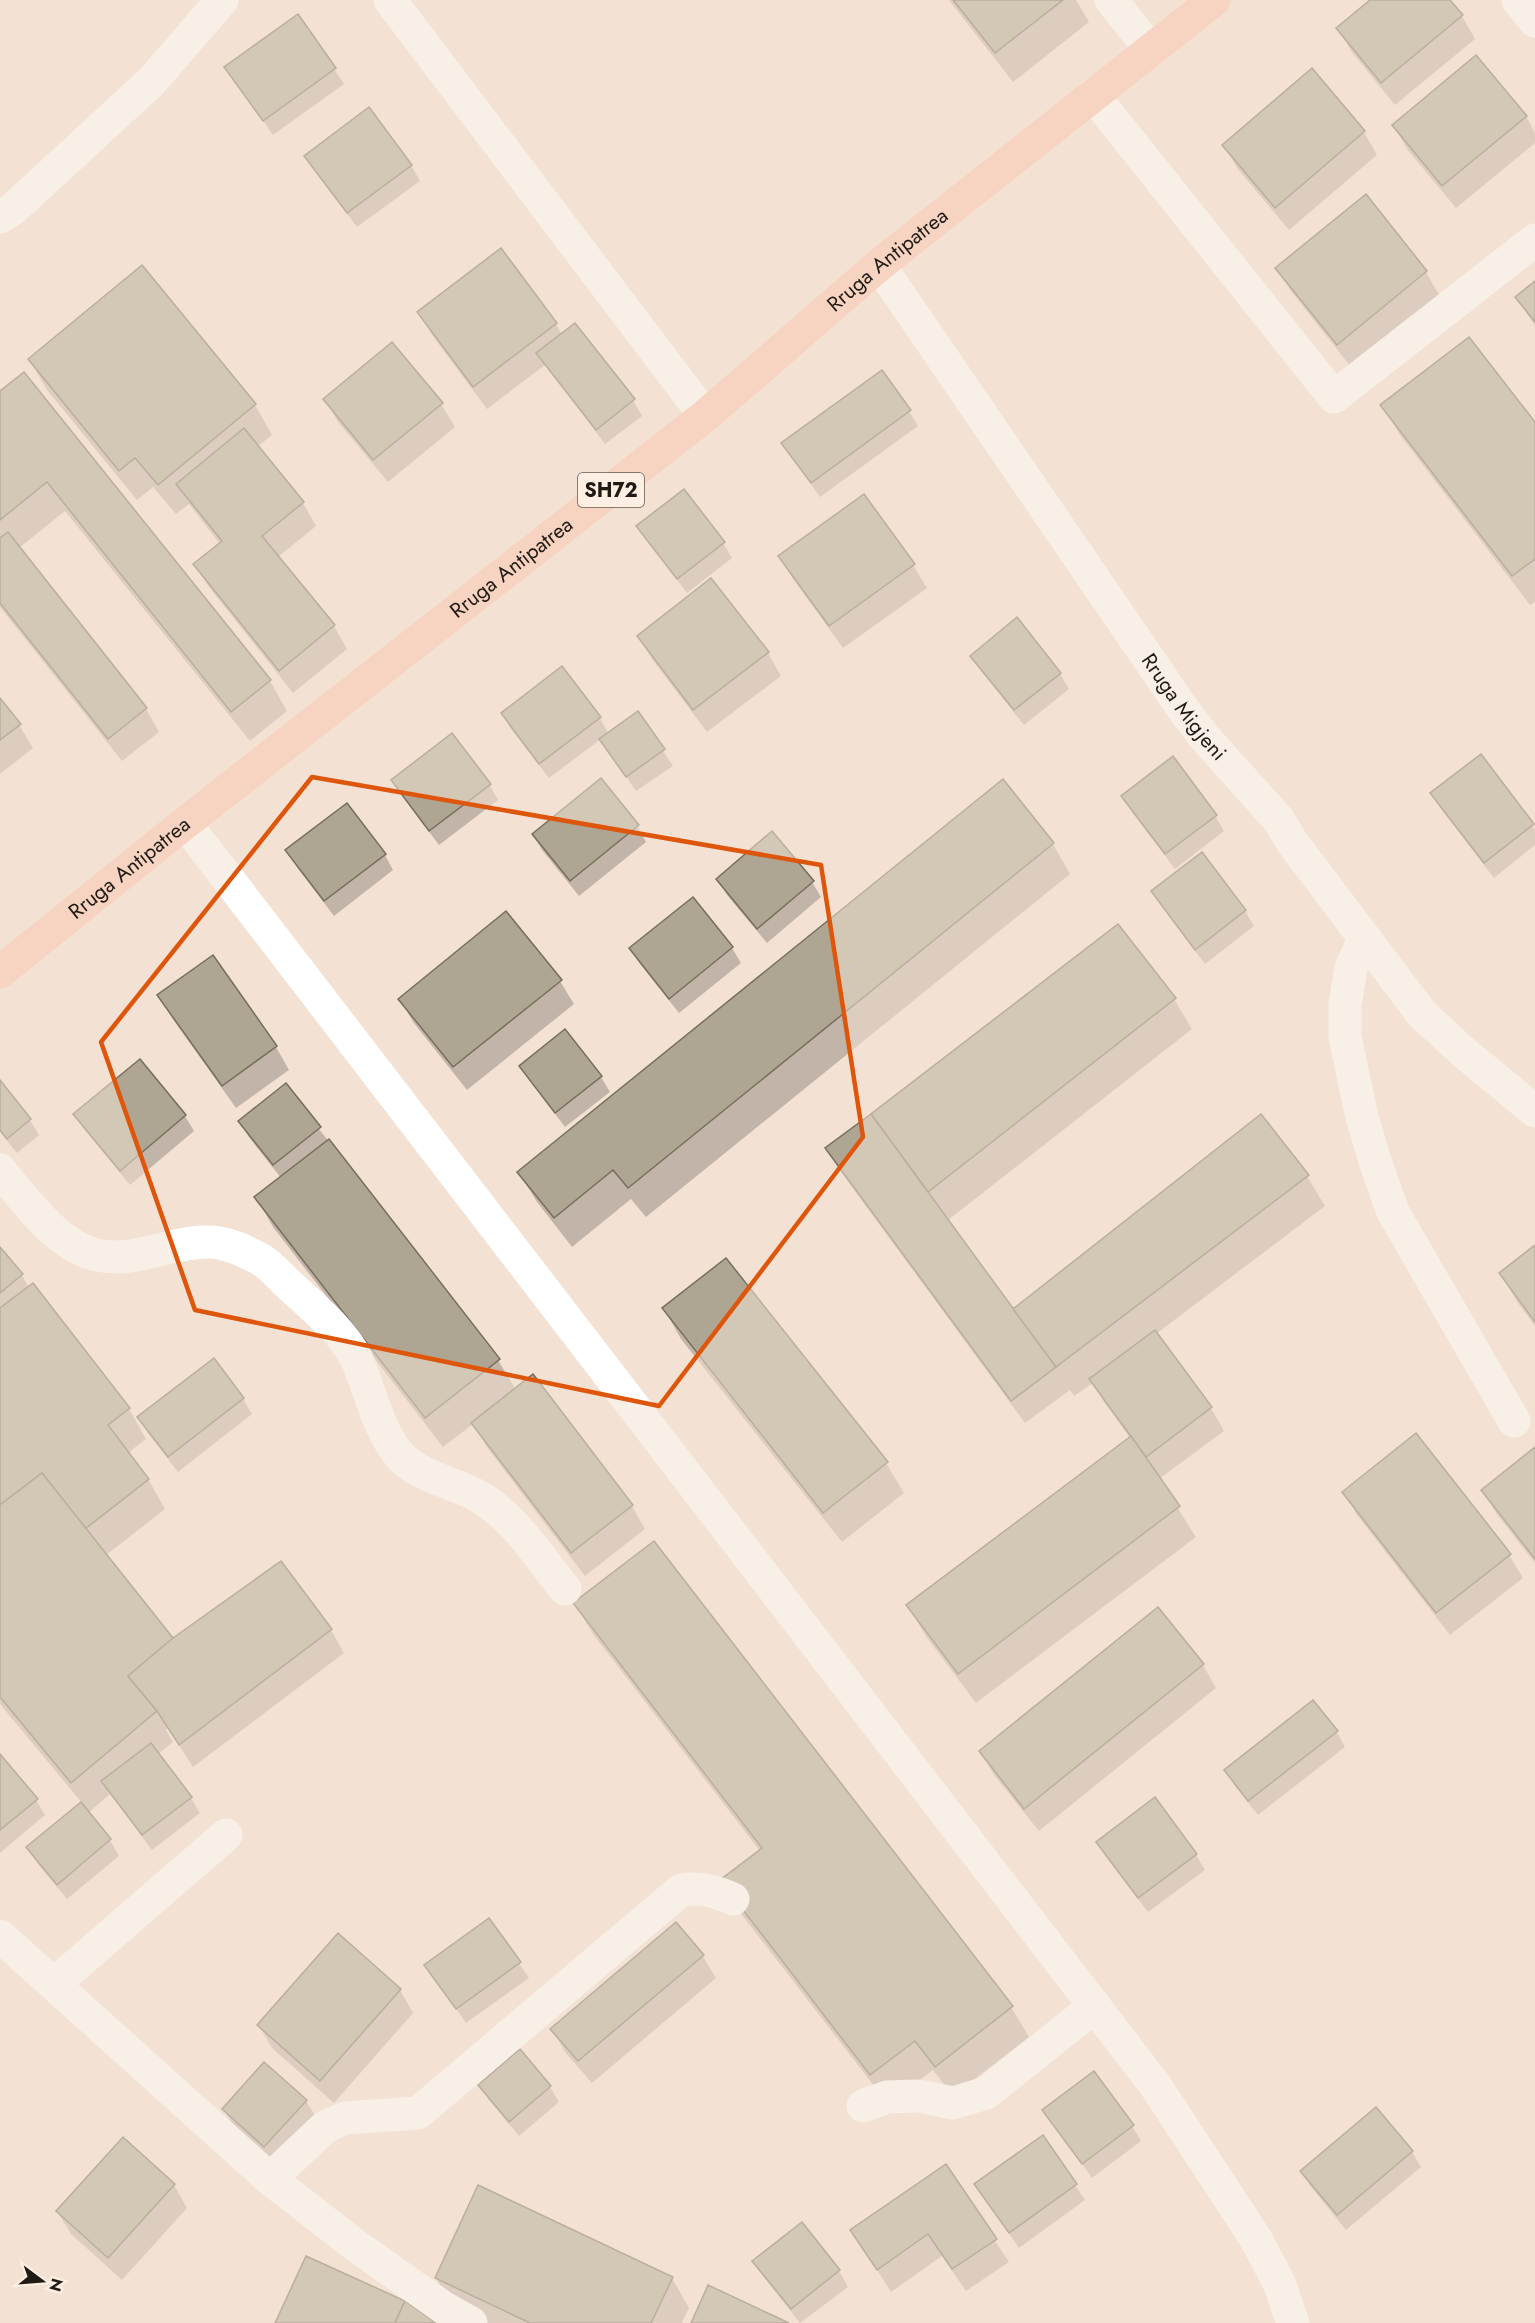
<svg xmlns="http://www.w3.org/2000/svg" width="1535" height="2323" viewBox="0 0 1535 2323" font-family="Jost,sans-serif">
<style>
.shadow{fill:#0003}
.building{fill:#aea693;stroke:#766f5d;stroke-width:1.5}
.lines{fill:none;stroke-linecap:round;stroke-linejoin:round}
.minor{stroke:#fff;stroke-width:33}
.major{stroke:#fdc2ac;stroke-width:33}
.marked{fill:none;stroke:#de560c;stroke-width:4.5;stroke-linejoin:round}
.labels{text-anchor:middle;stroke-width:5;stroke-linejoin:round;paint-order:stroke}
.shield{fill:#fdf0e3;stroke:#625a53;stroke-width:1.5}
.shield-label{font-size:20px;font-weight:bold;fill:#201a15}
.street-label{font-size:21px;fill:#201a15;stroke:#fdf0e3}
</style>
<rect width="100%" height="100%" fill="#f3e2d3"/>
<g class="shadow">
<path d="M 949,0 L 1076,0 L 1089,22 L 1013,82 Z"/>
<path d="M 1372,0 L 1449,0 L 1462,16 L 1475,39 L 1395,105 L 1351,51 L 1338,28 Z"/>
<path d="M 298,16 L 344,84 L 273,135 L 226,67 Z"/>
<path d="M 1312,70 L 1364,132 L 1377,155 L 1289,230 L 1237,168 L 1224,145 Z"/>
<path d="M 1526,116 L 1535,133 L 1535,143 L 1456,208 L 1407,149 L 1394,126 Z"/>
<path d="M 306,156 L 411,165 L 420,181 L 357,227 L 315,171 Z"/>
<path d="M 1366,196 L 1426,272 L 1439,295 L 1351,367 L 1291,291 L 1277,268 Z"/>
<path d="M 1535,283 L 1535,326 L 1517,298 Z"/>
<path d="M 419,312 L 556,324 L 562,335 L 575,325 L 633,400 L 642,416 L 605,444 L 545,365 L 487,409 L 432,335 Z"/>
<path d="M 30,360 L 255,405 L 272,435 L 257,447 L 303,503 L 316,526 L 278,557 L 334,626 L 347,649 L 293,693 L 209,587 L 195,564 L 220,544 L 189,504 L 176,514 L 153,487 L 137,500 L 47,390 Z"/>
<path d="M 23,374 L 270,681 L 287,711 L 250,741 L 65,511 L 19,548 L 146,709 L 159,732 L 122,761 L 0,607 L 0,393 Z"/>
<path d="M 325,399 L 441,404 L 455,427 L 388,482 L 338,422 Z"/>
<path d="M 1382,405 L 1535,425 L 1535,602 L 1530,605 L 1400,435 Z"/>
<path d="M 909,411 L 918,426 L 820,497 L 783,444 Z"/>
<path d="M 638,526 L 723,543 L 732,558 L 687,593 L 647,541 Z"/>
<path d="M 780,556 L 913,565 L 927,588 L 843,648 L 793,579 Z"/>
<path d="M 711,580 L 768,653 L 781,676 L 707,732 L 652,659 L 639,637 Z"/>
<path d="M 972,656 L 1060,674 L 1069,689 L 1024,725 L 981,671 Z"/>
<path d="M 0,700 L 19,725 L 33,748 L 0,774 Z"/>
<path d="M 638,713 L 673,766 L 636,791 L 601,739 L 549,778 L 511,729 L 503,714 L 599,717 L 609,734 Z"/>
<path d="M 393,780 L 489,784 L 498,800 L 439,845 L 402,796 Z"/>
<path d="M 1432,793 L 1532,825 L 1535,830 L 1535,845 L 1494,878 L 1441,809 Z"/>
<path d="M 1123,797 L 1215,816 L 1224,831 L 1175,869 L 1132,812 Z"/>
<path d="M 637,826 L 646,842 L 579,896 L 542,850 L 534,835 Z"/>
<path d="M 1053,844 L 1070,874 L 646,1217 L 631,1199 L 572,1247 L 537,1202 L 519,1173 Z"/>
<path d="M 287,851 L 385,855 L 393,870 L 334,916 L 296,866 Z"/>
<path d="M 1202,854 L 1245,911 L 1254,926 L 1205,964 L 1162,907 L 1153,892 Z"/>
<path d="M 718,879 L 812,882 L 821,897 L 767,943 L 727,895 Z"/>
<path d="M 732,948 L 741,963 L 679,1013 L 640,964 L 631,949 Z"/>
<path d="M 212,957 L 276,1047 L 289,1070 L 236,1108 L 172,1018 L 159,995 Z"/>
<path d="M 560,981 L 574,1004 L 467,1090 L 413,1022 L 400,999 Z"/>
<path d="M 1174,999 L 1192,1029 L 947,1221 L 1013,1311 L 1307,1176 L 1325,1206 L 1156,1334 L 1211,1408 L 1224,1431 L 1159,1479 L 1196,1537 L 976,1703 L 925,1635 L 908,1605 L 1130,1438 L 1104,1402 L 1093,1383 L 1074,1396 L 1070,1390 L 1025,1423 L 840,1171 L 827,1148 Z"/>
<path d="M 139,1061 L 185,1116 L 194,1131 L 130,1185 L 84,1129 L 75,1114 Z"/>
<path d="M 521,1066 L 601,1077 L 610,1092 L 565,1127 L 530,1081 Z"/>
<path d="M 0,1082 L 30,1120 L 39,1135 L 17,1153 L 0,1132 Z"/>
<path d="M 285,1085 L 498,1360 L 516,1390 L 532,1377 L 632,1506 L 645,1529 L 585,1576 L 486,1446 L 473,1424 L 443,1447 L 273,1227 L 256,1197 L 281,1178 L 248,1136 L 239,1121 Z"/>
<path d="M 1535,1247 L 1535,1326 L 1518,1303 L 1500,1273 Z"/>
<path d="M 0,1249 L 22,1275 L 29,1288 L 32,1285 L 129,1409 L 146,1439 L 128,1453 L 148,1479 L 165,1509 L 105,1556 L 173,1640 L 280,1563 L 331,1630 L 344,1653 L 193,1767 L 168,1728 L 166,1730 L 173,1742 L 158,1754 L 191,1798 L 200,1813 L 152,1850 L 110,1794 L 88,1813 L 110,1840 L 119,1856 L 67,1899 L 37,1863 L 28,1848 L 82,1803 L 0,1704 Z"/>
<path d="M 664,1309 L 886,1463 L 904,1493 L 842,1542 L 681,1339 Z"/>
<path d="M 243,1399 L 252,1414 L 178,1472 L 148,1433 L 139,1418 Z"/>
<path d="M 1535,1449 L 1535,1563 L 1496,1513 L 1483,1491 Z"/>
<path d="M 1344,1492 L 1509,1555 L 1523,1578 L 1450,1635 L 1357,1515 Z"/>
<path d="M 575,1604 L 1011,2007 L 1029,2037 L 953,2096 L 933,2070 L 888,2104 L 739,1911 L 760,1851 L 593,1634 Z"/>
<path d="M 1158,1609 L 1203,1665 L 1216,1688 L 1039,1831 L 994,1775 L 981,1752 Z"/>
<path d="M 1336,1731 L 1345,1747 L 1258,1815 L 1235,1786 L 1226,1771 Z"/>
<path d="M 0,1756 L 36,1800 L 45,1815 L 0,1853 Z"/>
<path d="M 1098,1842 L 1196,1855 L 1205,1870 L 1148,1912 L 1106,1857 Z"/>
<path d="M 489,1920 L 529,1978 L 466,2023 L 426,1965 Z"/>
<path d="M 338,1935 L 400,1990 L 413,2013 L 334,2103 L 272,2048 L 259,2025 Z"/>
<path d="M 702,1955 L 716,1978 L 592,2083 L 565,2052 L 552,2029 Z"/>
<path d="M 520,2051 L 550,2087 L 559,2102 L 519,2136 L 489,2100 L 480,2085 Z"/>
<path d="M 306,2101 L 315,2116 L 274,2162 L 233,2125 L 224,2110 Z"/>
<path d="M 1376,2109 L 1412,2152 L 1421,2167 L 1346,2230 L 1311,2187 L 1302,2172 Z"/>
<path d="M 1044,2110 L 1132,2126 L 1141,2141 L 1092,2178 Z"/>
<path d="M 1042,2137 L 1085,2200 L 1019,2248 L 976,2185 Z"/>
<path d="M 123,2139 L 174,2185 L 187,2208 L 122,2280 L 71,2234 L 57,2211 Z"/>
<path d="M 945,2166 L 1009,2262 L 966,2291 L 942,2256 L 891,2292 L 852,2230 Z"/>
<path d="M 801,2224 L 839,2271 L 848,2287 L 800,2323 L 763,2276 L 754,2261 Z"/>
<path d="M 436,2278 L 672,2278 L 689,2308 L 682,2323 L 485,2323 L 454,2308 Z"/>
</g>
<g class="building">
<path d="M 953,0 L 1063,0 L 995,53 Z"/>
<path d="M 1370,0 L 1450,0 L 1463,15 L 1381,83 L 1336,28 Z"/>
<path d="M 298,14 L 336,68 L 263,121 L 224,67 Z"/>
<path d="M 1476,55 L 1527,116 L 1442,186 L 1392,125 Z"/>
<path d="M 1312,68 L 1365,131 L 1275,208 L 1222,145 Z"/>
<path d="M 369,107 L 412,165 L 347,213 L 304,156 Z"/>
<path d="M 1366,194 L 1427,271 L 1337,345 L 1275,268 Z"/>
<path d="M 501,248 L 557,323 L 473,387 L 417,312 Z"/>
<path d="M 142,265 L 256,404 L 158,485 L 135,458 L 119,471 L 28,359 Z"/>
<path d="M 1535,281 L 1535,322 L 1515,297 Z"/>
<path d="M 575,323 L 635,399 L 596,430 L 536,353 Z"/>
<path d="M 1469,337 L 1535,422 L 1535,559 L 1512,576 L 1380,405 Z"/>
<path d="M 392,342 L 443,403 L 373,460 L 323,399 Z"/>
<path d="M 882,370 L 911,410 L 811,483 L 781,443 Z"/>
<path d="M 24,372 L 271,680 L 231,712 L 47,482 L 0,520 L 0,391 Z"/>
<path d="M 244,428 L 304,502 L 262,536 L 335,625 L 279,671 L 193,564 L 222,541 L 176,484 Z"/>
<path d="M 684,489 L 725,542 L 677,579 L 636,526 Z"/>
<path d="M 864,494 L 915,564 L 829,626 L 778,556 Z"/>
<path d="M 8,532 L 147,708 L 108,739 L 0,603 L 0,538 Z"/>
<path d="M 711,578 L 769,652 L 693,710 L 637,636 Z"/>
<path d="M 1017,617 L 1061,673 L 1014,710 L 970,656 Z"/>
<path d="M 562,666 L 601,717 L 539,764 L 501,713 Z"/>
<path d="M 0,698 L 21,724 L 0,740 Z"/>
<path d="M 638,711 L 665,749 L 626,777 L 599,739 Z"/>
<path d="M 452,733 L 491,784 L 429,831 L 391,780 Z"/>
<path d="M 1481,754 L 1534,824 L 1484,863 L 1430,793 Z"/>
<path d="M 1173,756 L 1217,815 L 1165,854 L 1121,796 Z"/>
<path d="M 601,778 L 639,825 L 570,881 L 532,834 Z"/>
<path d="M 1003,779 L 1054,843 L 628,1188 L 613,1170 L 554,1218 L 517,1172 Z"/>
<path d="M 347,803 L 386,854 L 324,901 L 285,850 Z"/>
<path d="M 772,831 L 814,881 L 757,929 L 716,879 Z"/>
<path d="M 1202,852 L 1246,910 L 1195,950 L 1151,891 Z"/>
<path d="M 693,897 L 733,947 L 669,999 L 629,948 Z"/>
<path d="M 506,911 L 562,980 L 453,1067 L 398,999 Z"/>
<path d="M 1118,924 L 1176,998 L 928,1192 L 871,1114 Z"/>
<path d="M 213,955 L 277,1046 L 222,1086 L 157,995 Z"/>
<path d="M 565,1029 L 602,1076 L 555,1113 L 519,1066 Z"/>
<path d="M 140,1059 L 186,1115 L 120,1171 L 73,1114 Z"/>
<path d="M 0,1080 L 31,1119 L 7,1139 L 0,1130 Z"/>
<path d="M 286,1083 L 321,1127 L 273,1165 L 238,1121 Z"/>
<path d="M 871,1114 L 1056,1367 L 1011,1401 L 825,1148 Z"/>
<path d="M 1261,1114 L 1309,1175 L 1056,1367 L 1013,1309 Z"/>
<path d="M 329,1139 L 500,1359 L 425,1418 L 254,1197 Z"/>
<path d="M 1535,1245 L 1535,1322 L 1499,1273 Z"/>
<path d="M 0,1247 L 23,1274 L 0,1293 Z"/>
<path d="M 726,1258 L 888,1462 L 823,1513 L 662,1308 Z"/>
<path d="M 33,1283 L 130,1408 L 108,1425 L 149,1479 L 85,1529 L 42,1473 L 0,1505 L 0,1308 Z"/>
<path d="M 1155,1330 L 1212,1407 L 1146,1457 L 1089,1379 Z"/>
<path d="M 214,1358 L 244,1398 L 168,1457 L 137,1417 Z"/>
<path d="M 533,1374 L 633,1505 L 571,1553 L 471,1423 Z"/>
<path d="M 1416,1433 L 1511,1554 L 1436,1613 L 1342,1492 Z"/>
<path d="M 1131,1436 L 1180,1506 L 958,1674 L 906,1605 Z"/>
<path d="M 1535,1447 L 1535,1559 L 1481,1490 Z"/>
<path d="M 42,1473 L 173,1638 L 128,1676 L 157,1711 L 71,1783 L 0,1697 L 0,1505 Z"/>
<path d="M 654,1541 L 1013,2006 L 935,2067 L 915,2041 L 870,2075 L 720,1880 L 762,1848 L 573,1603 Z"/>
<path d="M 281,1561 L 332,1629 L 179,1745 L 157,1711 L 128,1676 L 173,1638 Z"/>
<path d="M 1158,1607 L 1204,1664 L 1024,1809 L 979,1751 Z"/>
<path d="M 1313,1700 L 1338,1731 L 1248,1801 L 1224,1770 Z"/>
<path d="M 151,1743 L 192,1797 L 142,1835 L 101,1781 Z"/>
<path d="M 0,1754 L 38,1799 L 0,1830 Z"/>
<path d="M 1155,1797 L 1197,1854 L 1138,1898 L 1096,1842 Z"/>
<path d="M 81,1802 L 111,1839 L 57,1885 L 26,1847 Z"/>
<path d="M 489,1918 L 521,1962 L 456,2009 L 424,1965 Z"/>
<path d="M 676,1922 L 704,1955 L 578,2061 L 550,2029 Z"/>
<path d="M 338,1933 L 401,1989 L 320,2081 L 257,2025 Z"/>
<path d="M 520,2049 L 551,2086 L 509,2122 L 478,2085 Z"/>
<path d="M 264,2062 L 307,2100 L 264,2147 L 222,2109 Z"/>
<path d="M 1094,2071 L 1134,2125 L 1082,2164 L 1042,2110 Z"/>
<path d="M 1376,2107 L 1413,2151 L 1337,2215 L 1300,2171 Z"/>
<path d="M 1043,2135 L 1077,2184 L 1009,2233 L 974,2184 Z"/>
<path d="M 123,2137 L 175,2184 L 108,2258 L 56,2211 Z"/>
<path d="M 946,2164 L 997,2239 L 952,2269 L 928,2234 L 877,2270 L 850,2230 Z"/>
<path d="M 478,2185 L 673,2277 L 651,2323 L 530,2323 L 435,2278 Z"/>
<path d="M 802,2222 L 840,2270 L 791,2309 L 752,2261 Z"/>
<path d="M 306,2256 L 405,2301 L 395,2323 L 275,2323 Z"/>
<path d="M 708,2285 L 789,2323 L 691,2323 Z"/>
<path d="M 405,2301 L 436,2323 L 395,2323 Z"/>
</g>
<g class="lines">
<g class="minor">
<path d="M 390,0 L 705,416"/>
<path d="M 1111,0 L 1151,50"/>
<path d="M 1518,0 L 1535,21"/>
<path d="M 1093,95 L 1334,397 L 1535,240"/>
<path d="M 0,217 L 13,209 L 152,81 L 222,0"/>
<path id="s1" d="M 879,265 L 1183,709 L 1206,739 L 1278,819 L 1292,842 L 1422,1014 L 1462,1051 L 1535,1111"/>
<path d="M 185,823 L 1155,2085 L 1256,2239 L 1279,2283 L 1293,2323"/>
<path d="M 1364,939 L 1351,968 L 1345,1004 L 1345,1037 L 1362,1117 L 1375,1161 L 1393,1212 L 1514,1421"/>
<path d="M 0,1170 C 25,1200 57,1246 97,1255 C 135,1264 171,1241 209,1242 C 227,1242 245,1251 260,1259 C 270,1265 279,1275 287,1283 C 310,1304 344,1332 357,1360 C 370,1390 379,1434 402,1458 C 424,1479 458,1483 483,1499 C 517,1521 540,1558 565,1589"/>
<path d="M 0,1936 L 270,2179 L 355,2245 L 444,2308 L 471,2323"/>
<path d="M 54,1984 L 226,1835"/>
<path d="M 863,2106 L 887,2097 L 918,2096 L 953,2103 L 986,2093 L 1095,2006"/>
<path d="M 270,2179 L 325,2127 L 345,2118 L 418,2113 L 681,1890 C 701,1887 715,1891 733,1899"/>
</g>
<path class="major" id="s2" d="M 0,972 L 185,823 L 705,416 L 879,265 L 1214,0"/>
</g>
<path d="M0 0H1535V2323H0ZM 312,777 L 821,865 L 863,1137 L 659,1406 L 195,1310 L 101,1042 Z" fill="#f3e2d3" fill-opacity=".55" fill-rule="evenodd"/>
<path class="marked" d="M 312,777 L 821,865 L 863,1137 L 659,1406 L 195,1310 L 101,1042 Z"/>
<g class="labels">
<rect class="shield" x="578" y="473" width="66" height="34" rx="4.5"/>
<g class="shield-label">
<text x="611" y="497">SH72</text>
</g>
<g class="street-label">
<text dy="7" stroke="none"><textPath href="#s2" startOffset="1138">Rruga Antipatrea</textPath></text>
<text dy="7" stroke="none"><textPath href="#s2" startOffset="652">Rruga Antipatrea</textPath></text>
<text dy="7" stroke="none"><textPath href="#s1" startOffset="537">Rruga Migjeni</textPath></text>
<text dy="7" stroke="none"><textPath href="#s2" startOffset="166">Rruga Antipatrea</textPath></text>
</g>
</g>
<g transform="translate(42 2281) rotate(106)" stroke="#fdf0e3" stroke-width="4.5" paint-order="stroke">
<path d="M0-4.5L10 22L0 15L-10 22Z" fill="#201a15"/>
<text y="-9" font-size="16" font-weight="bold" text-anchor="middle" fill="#201a15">N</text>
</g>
</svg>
